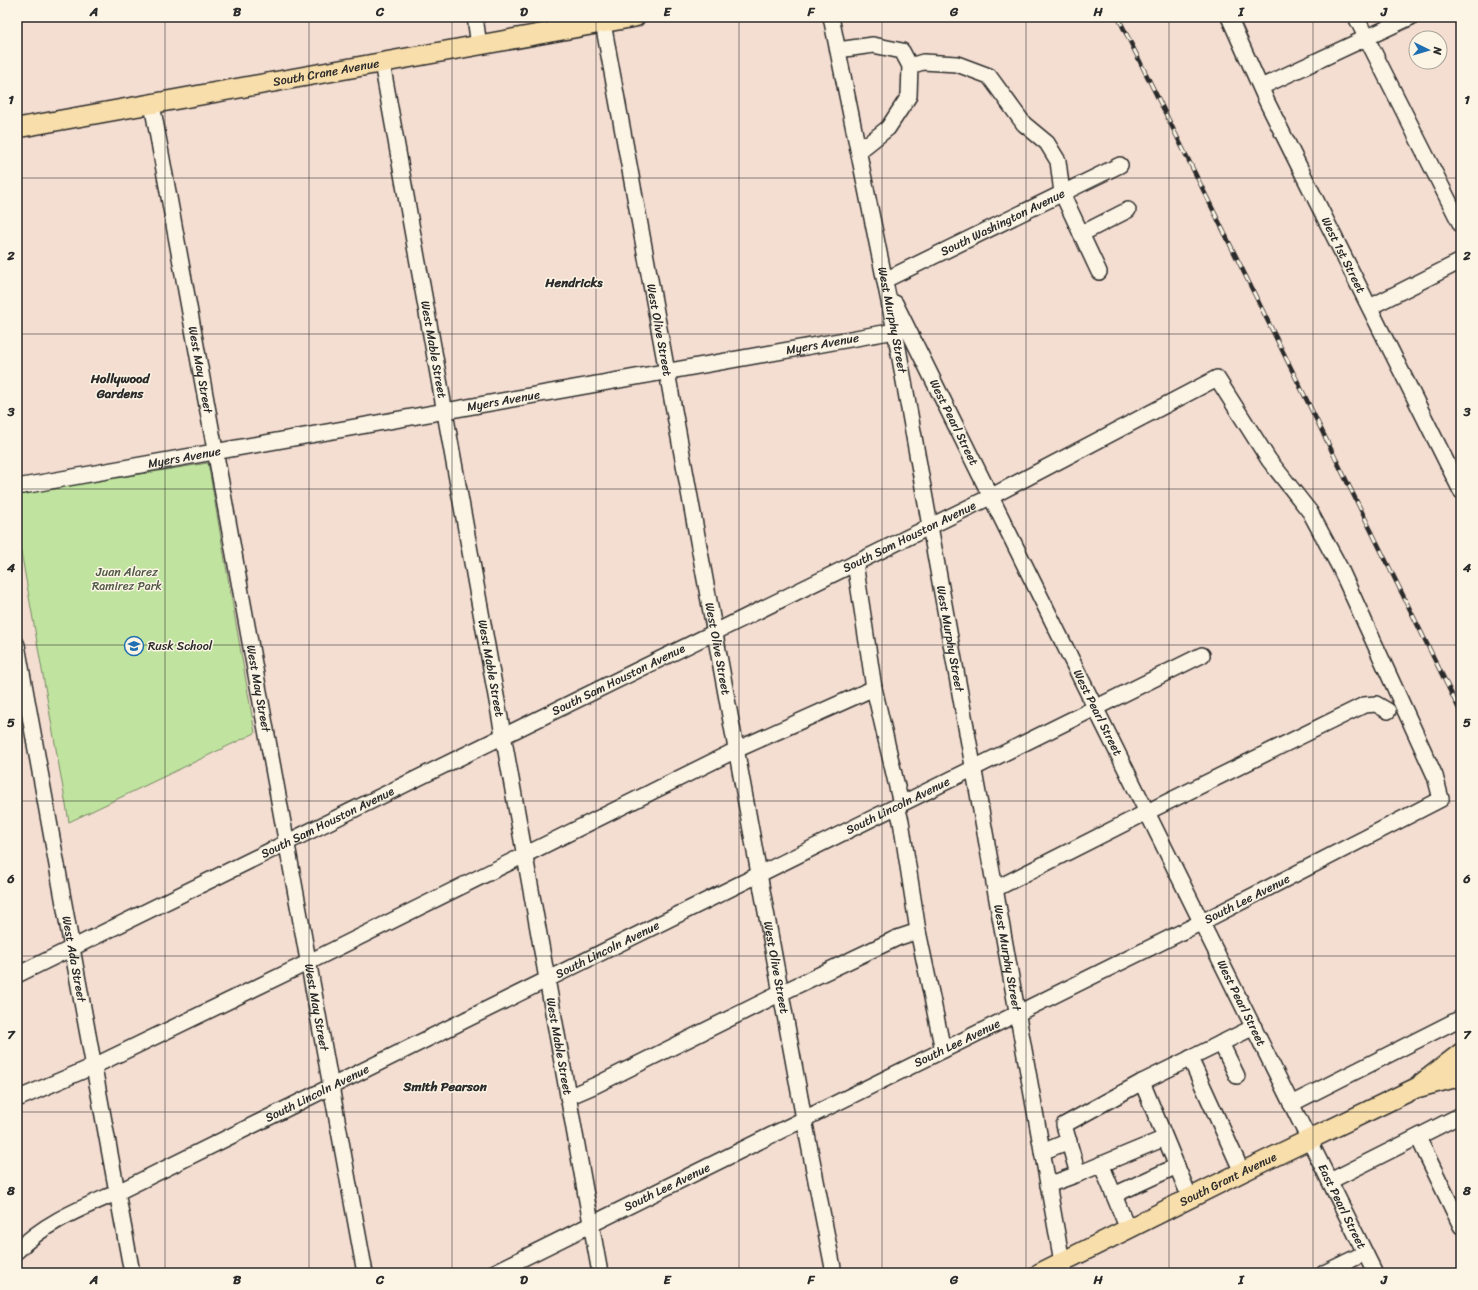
<svg xmlns="http://www.w3.org/2000/svg" width="1478" height="1290" viewBox="0 0 1478 1290" font-family="Sriracha,sans-serif">
<style>
.green{fill:#c0e49f;stroke:#768865}
.lines{fill:none;stroke-linecap:round;stroke-linejoin:round}
.minor-casing{stroke:#2b2b2b;stroke-width:18}
.major-casing{stroke:#2b2b2b;stroke-width:22}
.minor{stroke:#fcf5e5;stroke-width:15}
.major{stroke:#f8deab;stroke-width:19}
.rail-casing{stroke:#2b2b2b;stroke-width:4.5}
.rail{stroke:#fcf5e5;stroke-width:3;stroke-dasharray:9;stroke-linecap:butt}
.grid{fill:none;stroke:#2b2b2b;stroke-width:1;stroke-opacity:0.55}
.labels{text-anchor:middle;stroke-width:3;stroke-linejoin:round;paint-order:stroke}
.street-label{font-size:12px;fill:#2b2b2b;stroke:#fcf5e5}
.park-label{font-size:12px;fill:#505948;stroke:#fcf5e5}
.poi-label{font-size:12px;fill:#2b2b2b;stroke:#fcf5e5;text-anchor:start}
.neighbourhood-label{font-size:13px;font-weight:bold;fill:#2b2b2b;stroke:#fcf5e5}
.neatline{fill:none;stroke:#2b2b2b;stroke-width:1.5}
.grid-label{font-size:13px;text-anchor:middle;font-weight:bold;fill:#2b2b2b}
</style>
<rect width="100%" height="100%" fill="#f4ddd1"/>
<filter id="ink" filterUnits="userSpaceOnUse"><feTurbulence type="fractalNoise" baseFrequency=".025" numOctaves="2"/><feDisplacementMap in="SourceGraphic" scale="8" xChannelSelector="R" yChannelSelector="G"/><feConvolveMatrix kernelMatrix="1 2 1 2 8 2 1 2 1" color-interpolation-filters="sRGB"/></filter>
<g filter="url(#ink)">
<path class="green" d="M 208,463 L 255,733 L 69,822 L 17,529 L 17,494 Z"/>
<g class="lines">
<defs>
<g id="minor">
<path d="M 475,17 L 479,46"/>
<path id="s1" d="M 831,17 L 895,331 L 1064,1273"/>
<path id="s2" d="M 1229,17 L 1267,102 L 1461,491"/>
<path d="M 1356,17 L 1461,225"/>
<path id="s3" d="M 603,23 L 804,1119 L 834,1273"/>
<path d="M 838,50 L 873,45 L 902,51 L 910,66 L 909,96 L 888,128 L 859,151"/>
<path id="s4" d="M 382,63 L 600,1273"/>
<path d="M 910,66 L 923,62 L 957,64 L 989,76 L 1024,124 L 1047,143 L 1058,161 L 1062,193 L 1099,272"/>
<path d="M 1261,87 L 1411,17"/>
<path id="s5" d="M 152,104 L 365,1273"/>
<path d="M 1081,234 L 1128,210"/>
<path id="s6" d="M 885,280 L 1120,165"/>
<path id="s7" d="M 895,303 L 1375,1273"/>
<path d="M 1370,307 L 1461,261"/>
<path id="s8" d="M 17,487 L 895,331"/>
<path d="M 855,563 L 874,688 L 901,804"/>
<path id="s9" d="M 17,645 L 72,948 L 132,1273"/>
<path d="M 995,889 L 1147,812 L 1364,705 L 1376,704 L 1388,711"/>
<path d="M 918,931 L 943,1050"/>
<path id="s10" d="M 17,975 L 992,496 L 1217,378 L 1269,460 L 1310,512 L 1340,568 L 1435,776 L 1441,799 L 1202,922 L 493,1273"/>
<path d="M 1221,1043 L 1237,1076"/>
<path d="M 1190,1058 L 1242,1172"/>
<path d="M 1142,1082 L 1254,1027"/>
<path d="M 568,1097 L 596,1085 L 781,993 L 897,938 L 918,931 L 901,821 L 897,807"/>
<path d="M 17,1099 L 94,1066 L 309,962 L 736,750 L 874,688"/>
<path d="M 1291,1104 L 1461,1018"/>
<path d="M 1418,1137 L 1461,1226"/>
<path d="M 1165,1138 L 1078,1174 L 1064,1125 L 1142,1082 L 1190,1198"/>
<path d="M 1042,1152 L 1069,1141"/>
<path d="M 1101,1164 L 1128,1229"/>
<path d="M 1330,1181 L 1461,1115"/>
<path d="M 1048,1185 L 1078,1174"/>
<path d="M 1114,1195 L 1177,1166"/>
<path id="s11" d="M 17,1251 C 45,1222 82,1208 118,1192 L 1202,655"/>
<path d="M 1324,1273 L 1365,1253"/>
</g>
<g id="major">
<path id="s12" d="M 17,128 L 635,17"/>
<path d="M 1422,1083 L 1461,1053"/>
<path id="s13" d="M 1040,1273 L 1242,1172 L 1416,1088 L 1461,1076"/>
</g>
</defs>
<use href="#minor" class="minor-casing"/>
<use href="#major" class="major-casing"/>
<use href="#minor" class="minor"/>
<use href="#major" class="major"/>
<defs>
<path id="rail" d="M 1118,17 L 1461,713"/>
</defs>
<use href="#rail" class="rail-casing"/>
<use href="#rail" class="rail"/>
</g>
</g>
<path class="grid" d="M 165,17 L 165,1273M 309,17 L 309,1273M 452,17 L 452,1273M 596,17 L 596,1273M 739,17 L 739,1273M 882,17 L 882,1273M 1026,17 L 1026,1273M 1169,17 L 1169,1273M 1313,17 L 1313,1273M 17,178 L 1461,178M 17,334 L 1461,334M 17,489 L 1461,489M 17,645 L 1461,645M 17,801 L 1461,801M 17,956 L 1461,956M 17,1112 L 1461,1112"/>
<defs>
<symbol id="school-ring" viewBox="-11 -11 22 22"><circle r="9.5" fill="#fcf5e5" stroke="#1f6fb2" stroke-width="1.5"/><path d="M0-5L7-2L0 1L-7-2ZM-4 1L0 2.5L4 1V4Q0 6-4 4Z" fill="#1f6fb2"/></symbol>
</defs>
<g fill-rule="evenodd">
<use href="#school-ring" x="123" y="635" width="22" height="22"/>
</g>
<g class="labels">
<g class="street-label">
<text dy="4" stroke="none"><textPath href="#s12" startOffset="314">South Crane Avenue</textPath></text>
<text dy="4" stroke="none"><textPath href="#s6" startOffset="131">South Washington Avenue</textPath></text>
<text dy="4" stroke="none"><textPath href="#s2" startOffset="264">West 1st Street</textPath></text>
<text dy="4" stroke="none"><textPath href="#s1" startOffset="309">West Murphy Street</textPath></text>
<text dy="4" stroke="none"><textPath href="#s3" startOffset="312">West Olive Street</textPath></text>
<text dy="4" stroke="none"><textPath href="#s8" startOffset="818">Myers Avenue</textPath></text>
<text dy="4" stroke="none"><textPath href="#s4" startOffset="291">West Mable Street</textPath></text>
<text dy="4" stroke="none"><textPath href="#s5" startOffset="270">West May Street</textPath></text>
<text dy="4" stroke="none"><textPath href="#s8" startOffset="494">Myers Avenue</textPath></text>
<text dy="4" stroke="none"><textPath href="#s7" startOffset="133">West Pearl Street</textPath></text>
<text dy="4" stroke="none"><textPath href="#s8" startOffset="170">Myers Avenue</textPath></text>
<text dy="4" stroke="none"><textPath href="#s10" startOffset="994">South Sam Houston Avenue</textPath></text>
<text dy="4" stroke="none"><textPath href="#s1" startOffset="633">West Murphy Street</textPath></text>
<text dy="4" stroke="none"><textPath href="#s3" startOffset="636">West Olive Street</textPath></text>
<text dy="4" stroke="none"><textPath href="#s4" startOffset="615">West Mable Street</textPath></text>
<text dy="4" stroke="none"><textPath href="#s10" startOffset="670">South Sam Houston Avenue</textPath></text>
<text dy="4" stroke="none"><textPath href="#s5" startOffset="594">West May Street</textPath></text>
<text dy="4" stroke="none"><textPath href="#s7" startOffset="457">West Pearl Street</textPath></text>
<text dy="4" stroke="none"><textPath href="#s11" startOffset="988">South Lincoln Avenue</textPath></text>
<text dy="4" stroke="none"><textPath href="#s10" startOffset="346">South Sam Houston Avenue</textPath></text>
<text transform="translate(1247 899) rotate(-27)" y="4">South Lee Avenue</text>
<text dy="4" stroke="none"><textPath href="#s11" startOffset="664">South Lincoln Avenue</textPath></text>
<text dy="4" stroke="none"><textPath href="#s1" startOffset="957">West Murphy Street</textPath></text>
<text dy="4" stroke="none"><textPath href="#s9" startOffset="319">West Ada Street</textPath></text>
<text dy="4" stroke="none"><textPath href="#s3" startOffset="960">West Olive Street</textPath></text>
<text dy="4" stroke="none"><textPath href="#s7" startOffset="781">West Pearl Street</textPath></text>
<text dy="4" stroke="none"><textPath href="#s5" startOffset="918">West May Street</textPath></text>
<text transform="translate(957 1043) rotate(-26)" y="4">South Lee Avenue</text>
<text dy="4" stroke="none"><textPath href="#s4" startOffset="999">West Mable Street</textPath></text>
<text dy="4" stroke="none"><textPath href="#s11" startOffset="340">South Lincoln Avenue</textPath></text>
<text dy="4" stroke="none"><textPath href="#s13" startOffset="210">South Grant Avenue</textPath></text>
<text transform="translate(667 1187) rotate(-26)" y="4">South Lee Avenue</text>
<text dy="4" stroke="none"><textPath href="#s7" startOffset="1008">East Pearl Street</textPath></text>
</g>
<g class="park-label">
<text x="127" y="576">Juan Alarez<tspan x="127" dy="14">Ramirez Park</tspan></text>
</g>
<g class="poi-label">
<text x="148" y="650">Rusk School</text>
</g>
<g class="neighbourhood-label">
<text x="574" y="287">Hendricks</text>
<text x="120" y="383">Hollywood<tspan x="120" dy="15">Gardens</tspan></text>
<text x="445" y="1091">Smith Pearson</text>
</g>
</g>
<rect width="1478" height="1290" fill="none" stroke="#fcf5e5" stroke-width="44"/>
<g transform="translate(1428 50) rotate(95)"><circle r="19" fill="#fcf5e5" stroke="#a8a49b"/>
<path d="M0-3L7 15L0 10L-7 15Z" fill="#1f6fb2"/>
<text y="-6" font-size="11" font-weight="bold" text-anchor="middle" fill="#2b2b2b">N</text>
</g>
<rect x="22" y="22" width="1434" height="1246" class="neatline"/>
<g class="grid-label">
<text x="94" y="16">A</text>
<text x="237" y="16">B</text>
<text x="380" y="16">C</text>
<text x="524" y="16">D</text>
<text x="667" y="16">E</text>
<text x="811" y="16">F</text>
<text x="954" y="16">G</text>
<text x="1098" y="16">H</text>
<text x="1241" y="16">I</text>
<text x="1384" y="16">J</text>
<text x="11" y="104">1</text>
<text x="1467" y="104">1</text>
<text x="11" y="260">2</text>
<text x="1467" y="260">2</text>
<text x="11" y="416">3</text>
<text x="1467" y="416">3</text>
<text x="11" y="572">4</text>
<text x="1467" y="572">4</text>
<text x="11" y="727">5</text>
<text x="1467" y="727">5</text>
<text x="11" y="883">6</text>
<text x="1467" y="883">6</text>
<text x="11" y="1039">7</text>
<text x="1467" y="1039">7</text>
<text x="11" y="1195">8</text>
<text x="1467" y="1195">8</text>
<text x="94" y="1284">A</text>
<text x="237" y="1284">B</text>
<text x="380" y="1284">C</text>
<text x="524" y="1284">D</text>
<text x="667" y="1284">E</text>
<text x="811" y="1284">F</text>
<text x="954" y="1284">G</text>
<text x="1098" y="1284">H</text>
<text x="1241" y="1284">I</text>
<text x="1384" y="1284">J</text>
</g>
</svg>
